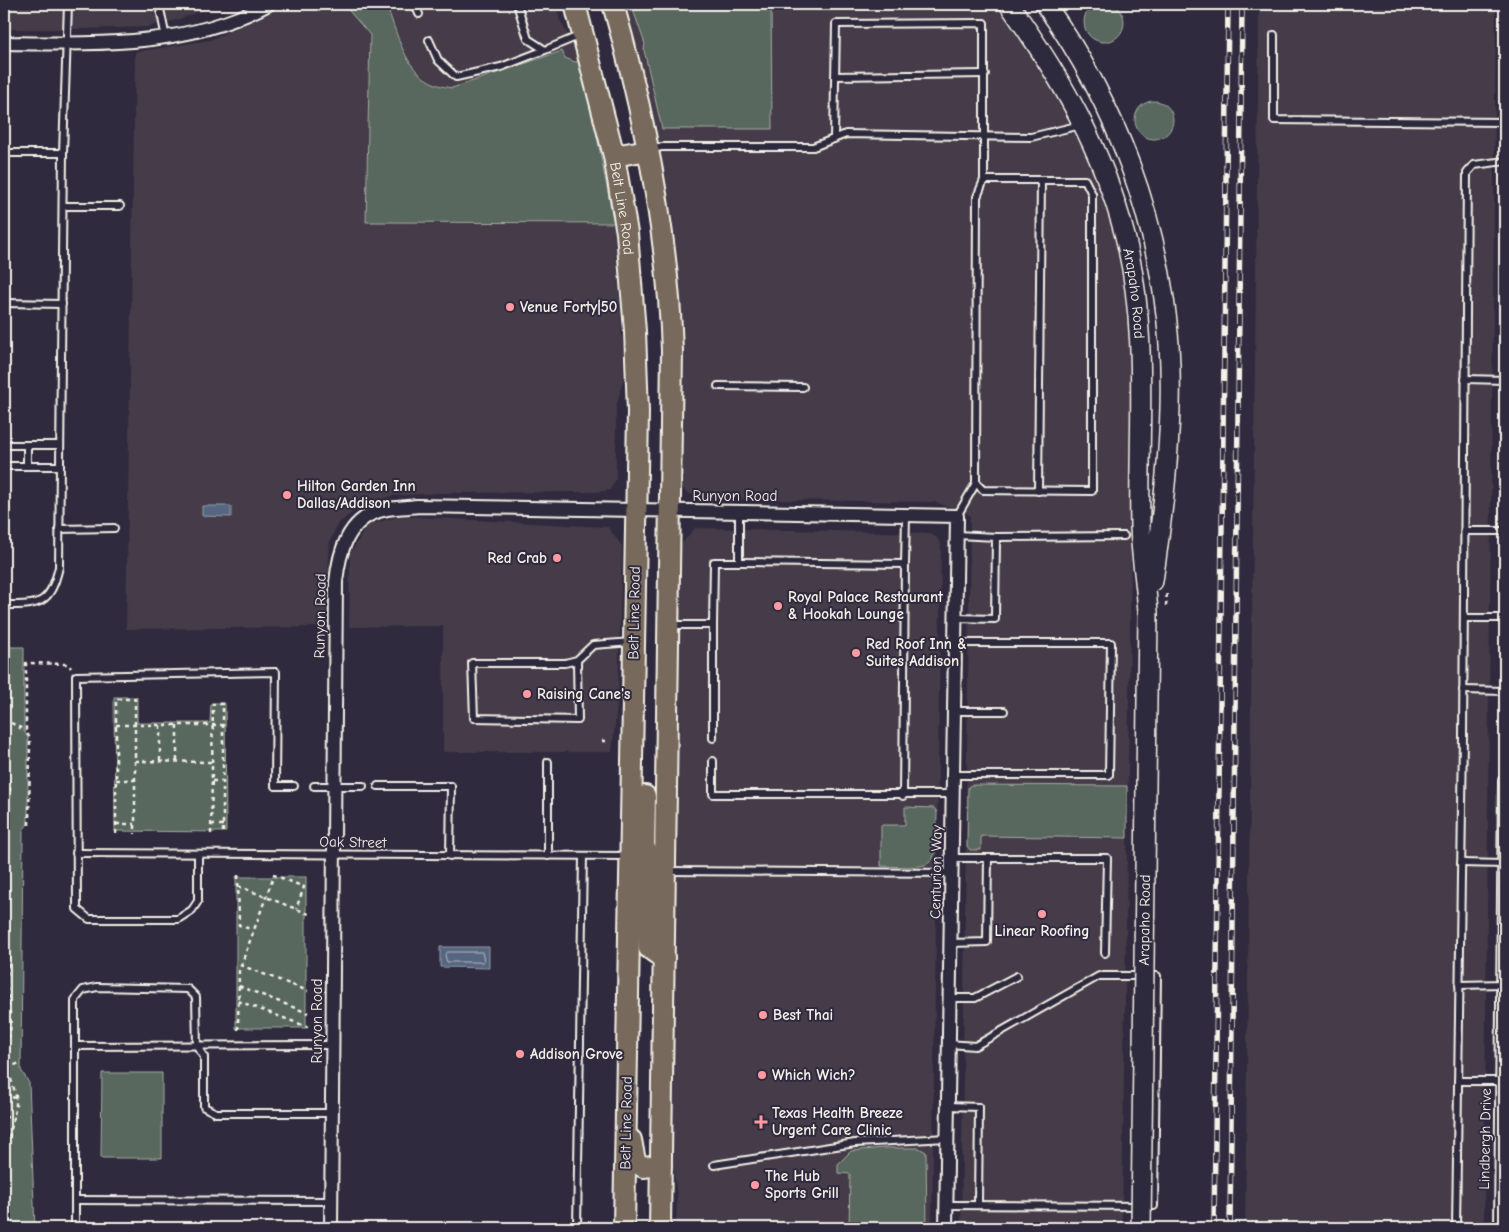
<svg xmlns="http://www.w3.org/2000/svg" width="1509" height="1232" viewBox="0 0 1509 1232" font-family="'Comic Neue',sans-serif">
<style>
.built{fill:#443b48}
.green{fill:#59675e;stroke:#a6aca3}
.water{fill:#566680;stroke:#959eaa}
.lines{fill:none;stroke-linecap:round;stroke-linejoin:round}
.shore{stroke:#b5b9be;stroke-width:1}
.service-casing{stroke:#f4f1e8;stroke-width:10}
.minor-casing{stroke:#f4f1e8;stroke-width:16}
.secondary-casing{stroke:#f4f1e8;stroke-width:22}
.primary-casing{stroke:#f4f1e8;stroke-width:24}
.path{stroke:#f4f1e8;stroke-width:2.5;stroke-dasharray:4 4;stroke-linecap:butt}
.service{stroke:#2f2a3d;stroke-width:6}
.minor{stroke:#2f2a3d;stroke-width:12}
.secondary{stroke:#2f2a3d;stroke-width:19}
.primary{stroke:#77695c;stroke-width:20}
.rail-casing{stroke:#f4f1e8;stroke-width:5.5}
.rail{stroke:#2f2a3d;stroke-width:4;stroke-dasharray:11;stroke-linecap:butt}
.secondary-bridge-casing{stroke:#f4f1e8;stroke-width:22;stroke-linecap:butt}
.secondary-bridge{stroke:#2f2a3d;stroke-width:19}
.poi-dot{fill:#ff9aa2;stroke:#2f2a3d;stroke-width:2}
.labels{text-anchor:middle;stroke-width:4;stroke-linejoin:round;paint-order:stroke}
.street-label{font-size:15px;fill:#f4f1e8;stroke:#2f2a3d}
.poi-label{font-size:15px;font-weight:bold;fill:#f4f1e8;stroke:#2f2a3d;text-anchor:start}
</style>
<rect width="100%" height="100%" fill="#2f2a3d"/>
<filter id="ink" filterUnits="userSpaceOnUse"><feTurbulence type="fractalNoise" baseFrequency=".02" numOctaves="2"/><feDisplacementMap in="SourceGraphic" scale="10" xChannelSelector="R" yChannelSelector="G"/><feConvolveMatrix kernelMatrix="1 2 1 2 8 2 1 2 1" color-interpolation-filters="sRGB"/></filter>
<g filter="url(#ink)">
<g class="built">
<path d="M 4,4 L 219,4 L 177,20 L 146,27 L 86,29 L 4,29 Z"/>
<path d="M 289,4 L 344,4 L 370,35 L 366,222 L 614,223 L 623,351 L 623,380 L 616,408 L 616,479 L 610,490 L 597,492 L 442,493 L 392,496 L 360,506 L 337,525 L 330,542 L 325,627 L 126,629 L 135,52 L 210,40 Z"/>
<path d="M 380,4 L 556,4 L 560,20 L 582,60 L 424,105 Z"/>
<path d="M 625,4 L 998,4 L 1060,92 L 1106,199 L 1123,268 L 1131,327 L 1133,406 L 1122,1228 L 961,1228 L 970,515 L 935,502 L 703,499 L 685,492 L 679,479 L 670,223 L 654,124 Z"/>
<path d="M 1259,4 L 1496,4 L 1484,1228 L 1245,1228 Z"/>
<path d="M 399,516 L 608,527 L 622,546 L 618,696 L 612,752 L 443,752 L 443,626 L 349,627 L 350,554 L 367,525 Z"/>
<path d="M 695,528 L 929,533 L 936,537 L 941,544 L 932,1228 L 676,1228 L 677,1196 L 670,1141 L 678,548 Z"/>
</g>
<g class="green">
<circle cx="1104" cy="22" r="20"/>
<path d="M 343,4 L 386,4 C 400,40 406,83 452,88 L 562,51 L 565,58 L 575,62 L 582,60 L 614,223 L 366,222 L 370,35 Z"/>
<path d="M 631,4 L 771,4 L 772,129 L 662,129 L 644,50 L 645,44 Z"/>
<circle cx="1154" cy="120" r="19"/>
<path d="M 4,647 L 24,647 L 24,731 L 28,738 L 28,824 L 23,830 L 21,1070 L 29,1083 L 35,1228 L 11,1228 L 4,1204 Z"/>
<path d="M 114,697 L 137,697 L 137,723 L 210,723 L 211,703 L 225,703 L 226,832 L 115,831 Z"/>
<path d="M 971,785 L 1127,786 L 1127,838 L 981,836 L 981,850 L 970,850 L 967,846 L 968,787 Z"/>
<path d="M 905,807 L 934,808 L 937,812 C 936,870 939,868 881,866 L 881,825 L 905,825 Z"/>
<rect x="236" y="877" width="70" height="151"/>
<path d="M 102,1073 L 162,1073 L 162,1158 L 101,1158 Z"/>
<path d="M 884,1148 L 919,1148 L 926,1152 L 927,1228 L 849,1228 L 850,1174 L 838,1173 L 838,1164 L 851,1151 Z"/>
</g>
<g class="water">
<path d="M 202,506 L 231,506 L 231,517 L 202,516 Z"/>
<path d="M 440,947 L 489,947 L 489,968 L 440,967 Z"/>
</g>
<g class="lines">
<path class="shore" d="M 448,952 L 482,952 L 484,961 L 482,962 L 447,962 L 445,955 Z"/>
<defs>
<g id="service">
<path d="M 159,4 L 166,38"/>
<path d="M 415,4 L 419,14"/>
<path d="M 517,4 L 528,39 L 545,50 L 581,35"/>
<path d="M 1274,35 L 1274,120 L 1505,122"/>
<path d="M 429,40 L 438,60 L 456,77 L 501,67 L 545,50"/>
<path d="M 835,76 L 985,74"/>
<path d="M 834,139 L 836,24 L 984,23 L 984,180 L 977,197 L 976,483 L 957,516"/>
<path d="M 650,149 L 662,147 L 813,147 L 846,134 L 1031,137 L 1081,125"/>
<path d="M 4,153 L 63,153"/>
<path d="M 63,206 L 120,206"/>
<path d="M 4,303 L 62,304"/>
<path d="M 1465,379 L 1505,380"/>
<path d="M 718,386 L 803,387"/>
<path d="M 4,445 L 60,445"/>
<path d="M 4,466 L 60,466"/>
<path d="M 27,466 L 27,445"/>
<path d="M 976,483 L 983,490 L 1092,491 L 1092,194 L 1085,180 L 984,180"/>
<path d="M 1038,491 L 1041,180"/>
<path d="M 59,529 L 114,528"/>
<path d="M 1465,531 L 1505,531"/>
<path d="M 996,537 L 1124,536"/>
<path d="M 739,562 L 905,564 L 906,515"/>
<path d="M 4,605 C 40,605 50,605 59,567 L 63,153 L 68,4"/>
<path d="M 956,618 L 995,619 L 996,537 L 957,535"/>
<path d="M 1464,618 L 1505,618"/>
<path d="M 670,625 L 713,625 L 713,738"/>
<path d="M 713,625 L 714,562 L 739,562 L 739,512"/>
<path d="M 577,660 L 578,720 L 474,718 L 472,663 L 565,663 L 577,660 L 593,645 L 632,642"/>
<path d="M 1463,690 L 1505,691"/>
<path d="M 954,711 L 1004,711"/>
<path d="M 713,761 L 713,794 L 953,794"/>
<path d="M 548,762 L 548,856"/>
<path d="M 953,775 L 1109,775 L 1111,643 L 955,643"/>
<path d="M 314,786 L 363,786"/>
<path d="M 378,786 L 451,786 L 450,856"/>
<path d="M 903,796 L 905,564"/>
<path d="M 76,853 L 628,856"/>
<path d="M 198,854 L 198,901 L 192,910 L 178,919 L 89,919 L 77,909 L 76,676 L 276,672 L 275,786 L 294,786"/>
<path d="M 952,858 L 1107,858 L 1105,953"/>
<path d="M 1461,863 L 1504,864"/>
<path d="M 668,871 L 952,873"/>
<path d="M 951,943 L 987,942 L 988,858"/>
<path d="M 1459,985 L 1504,984"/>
<path d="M 950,998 L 975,998 L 1017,976"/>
<path d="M 75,1046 L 333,1045"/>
<path d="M 1458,1081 L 1502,1081"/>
<path d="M 948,1106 L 979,1107 L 978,1205"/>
<path d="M 714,1165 L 855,1143 L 947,1138"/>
<path d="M 75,1200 L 332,1201"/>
<path d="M 946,1205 L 1154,1206 L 1157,976 L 1099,976 L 975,1046 L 949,1044"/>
<path d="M 75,1228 L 75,1000 L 83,990 L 97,987 L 188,989 L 196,997 L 197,1046 L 204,1057 L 204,1107 L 216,1113 L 332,1113"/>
<path d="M 577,1228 L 583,856"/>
<path d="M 1456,1228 L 1463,736 L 1467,173 L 1474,165 L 1505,161"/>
</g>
<g id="minor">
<path d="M 4,43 C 95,44 186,48 269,4"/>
<path d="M 331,1228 L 336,582 C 339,553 347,521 379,511 C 390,507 405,508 417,506 L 957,516 L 946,1228"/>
<path d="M 1501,1228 L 1505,781"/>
</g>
<g id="secondary">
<path id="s1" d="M 1009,4 C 1061,78 1102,147 1125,236 C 1149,331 1138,428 1140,526 C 1141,554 1146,584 1148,612"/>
<path d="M 1045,4 C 1116,103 1160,222 1169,344 C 1174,421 1164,505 1153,581"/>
</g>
<g id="primary">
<path id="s2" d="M 575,4 L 614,156 L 627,233 L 635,331 L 638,412 L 624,1228"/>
<path d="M 613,4 C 645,117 668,233 672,351 L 660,1228"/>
<path d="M 614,156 L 648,150"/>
<path d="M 645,796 L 644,846 L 651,863 L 665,871"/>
<path d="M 630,856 L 644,869 L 648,880 L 649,948 L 664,959"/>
<path d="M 631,1140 L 635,1161 L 643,1167 L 661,1165"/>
</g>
</defs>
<use href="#service" class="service-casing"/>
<use href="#minor" class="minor-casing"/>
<use href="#secondary" class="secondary-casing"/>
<use href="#primary" class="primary-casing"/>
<g class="path">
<path d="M 1166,606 L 1167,591"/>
<path d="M 4,687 L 4,700"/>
<path d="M 4,719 L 26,731"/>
<path d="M 116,725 L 223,725"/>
<path d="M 160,725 L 160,761"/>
<path d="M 177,725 L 177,761"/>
<path d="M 602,741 L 610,741"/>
<path d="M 4,756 L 10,790 L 4,837"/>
<path d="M 135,761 L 212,762"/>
<path d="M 116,780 L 135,780"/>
<path d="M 212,781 L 223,781"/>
<path d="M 4,782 L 6,775"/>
<path d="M 116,824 L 135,824"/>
<path d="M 29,825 L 30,738 L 26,732 L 26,663 L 68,664 L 71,668"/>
<path d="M 211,825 L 223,825"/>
<path d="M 116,834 L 116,699 L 135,699 L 135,834"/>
<path d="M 211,834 L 213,704 L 223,704 L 223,834"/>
<path d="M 238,875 L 239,925 L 253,930"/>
<path d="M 238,886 L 309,914"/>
<path d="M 4,940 L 9,960 L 6,981 L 11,1024 L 9,1036 L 4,1045"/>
<path d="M 240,965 L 308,991"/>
<path d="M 239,986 L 308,1013"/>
<path d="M 238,1001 L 308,1027"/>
<path d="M 238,1030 L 239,971 L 274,875 L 304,887 L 296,909"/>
<path d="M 4,1056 L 16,1096 L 16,1105 L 4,1162"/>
<path d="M 7,1068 L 20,1063"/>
<path d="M 4,1096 L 16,1098"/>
<path d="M 4,1117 L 15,1118"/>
<path d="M 4,1209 L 10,1228"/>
</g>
<use href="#service" class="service"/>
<use href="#minor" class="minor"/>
<use href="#secondary" class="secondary"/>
<use href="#primary" class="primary"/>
<defs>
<g id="rail">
<path d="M 1214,1228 L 1228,4"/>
<path d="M 1230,1228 L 1242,4"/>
</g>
</defs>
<use href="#rail" class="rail-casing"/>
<use href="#rail" class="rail"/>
<defs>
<g id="secondary-bridge">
<path id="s3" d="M 1141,1228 L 1148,612"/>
</g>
</defs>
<use href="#secondary-bridge" class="secondary-bridge-casing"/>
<use href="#secondary-bridge" class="secondary-bridge"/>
</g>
</g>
<g class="poi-dot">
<circle cx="510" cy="307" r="5"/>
<circle cx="287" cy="495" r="5"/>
<circle cx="557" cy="558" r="5"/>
<circle cx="778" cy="606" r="5"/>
<circle cx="856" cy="653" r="5"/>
<circle cx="527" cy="694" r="5"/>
<circle cx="1042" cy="914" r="5"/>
<circle cx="763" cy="1015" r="5"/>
<circle cx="520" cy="1054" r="5"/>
<circle cx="762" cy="1075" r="5"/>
<path d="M758.5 1114.5h5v5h5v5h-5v5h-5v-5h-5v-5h5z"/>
<circle cx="755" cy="1185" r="5"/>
</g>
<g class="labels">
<g class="street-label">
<text dy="5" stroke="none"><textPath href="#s2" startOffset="210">Belt Line Road</textPath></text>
<text dy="5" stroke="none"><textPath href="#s1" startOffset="319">Arapaho Road</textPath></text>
<text x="735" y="501">Runyon Road</text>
<text transform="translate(634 613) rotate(-89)" y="5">Belt Line Road</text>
<text transform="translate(320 616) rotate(-89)" y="5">Runyon Road</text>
<text transform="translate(353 842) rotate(1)" y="5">Oak Street</text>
<text transform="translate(936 872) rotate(-89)" y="5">Centurion Way</text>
<text dy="5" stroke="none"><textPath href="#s3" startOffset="308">Arapaho Road</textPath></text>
<text transform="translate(317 1021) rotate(-90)" y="5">Runyon Road</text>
<text transform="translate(626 1123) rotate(-89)" y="5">Belt Line Road</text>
<text transform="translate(1485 1139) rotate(-89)" y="5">Lindbergh Drive</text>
</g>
<g class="poi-label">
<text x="520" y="312">Venue Forty|50</text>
<text x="297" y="491">Hilton Garden Inn<tspan x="297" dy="17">Dallas/Addison</tspan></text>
<text x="547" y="563" text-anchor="end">Red Crab</text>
<text x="788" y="602">Royal Palace Restaurant<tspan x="788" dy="17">&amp; Hookah Lounge</tspan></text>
<text x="866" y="649">Red Roof Inn &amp;<tspan x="866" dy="17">Suites Addison</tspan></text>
<text x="537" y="699">Raising Cane's</text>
<text x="1042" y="936" text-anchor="middle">Linear Roofing</text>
<text x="773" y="1020">Best Thai</text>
<text x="530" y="1059">Addison Grove</text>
<text x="772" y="1080">Which Wich?</text>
<text x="772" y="1118">Texas Health Breeze<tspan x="772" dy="17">Urgent Care Clinic</tspan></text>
<text x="765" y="1181">The Hub<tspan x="765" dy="17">Sports Grill</tspan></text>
</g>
</g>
<rect width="1509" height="1232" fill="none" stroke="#2f2a3d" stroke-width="20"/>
<rect x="10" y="10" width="1489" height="1212" fill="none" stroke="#f4f1e8" stroke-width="2" filter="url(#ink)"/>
</svg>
